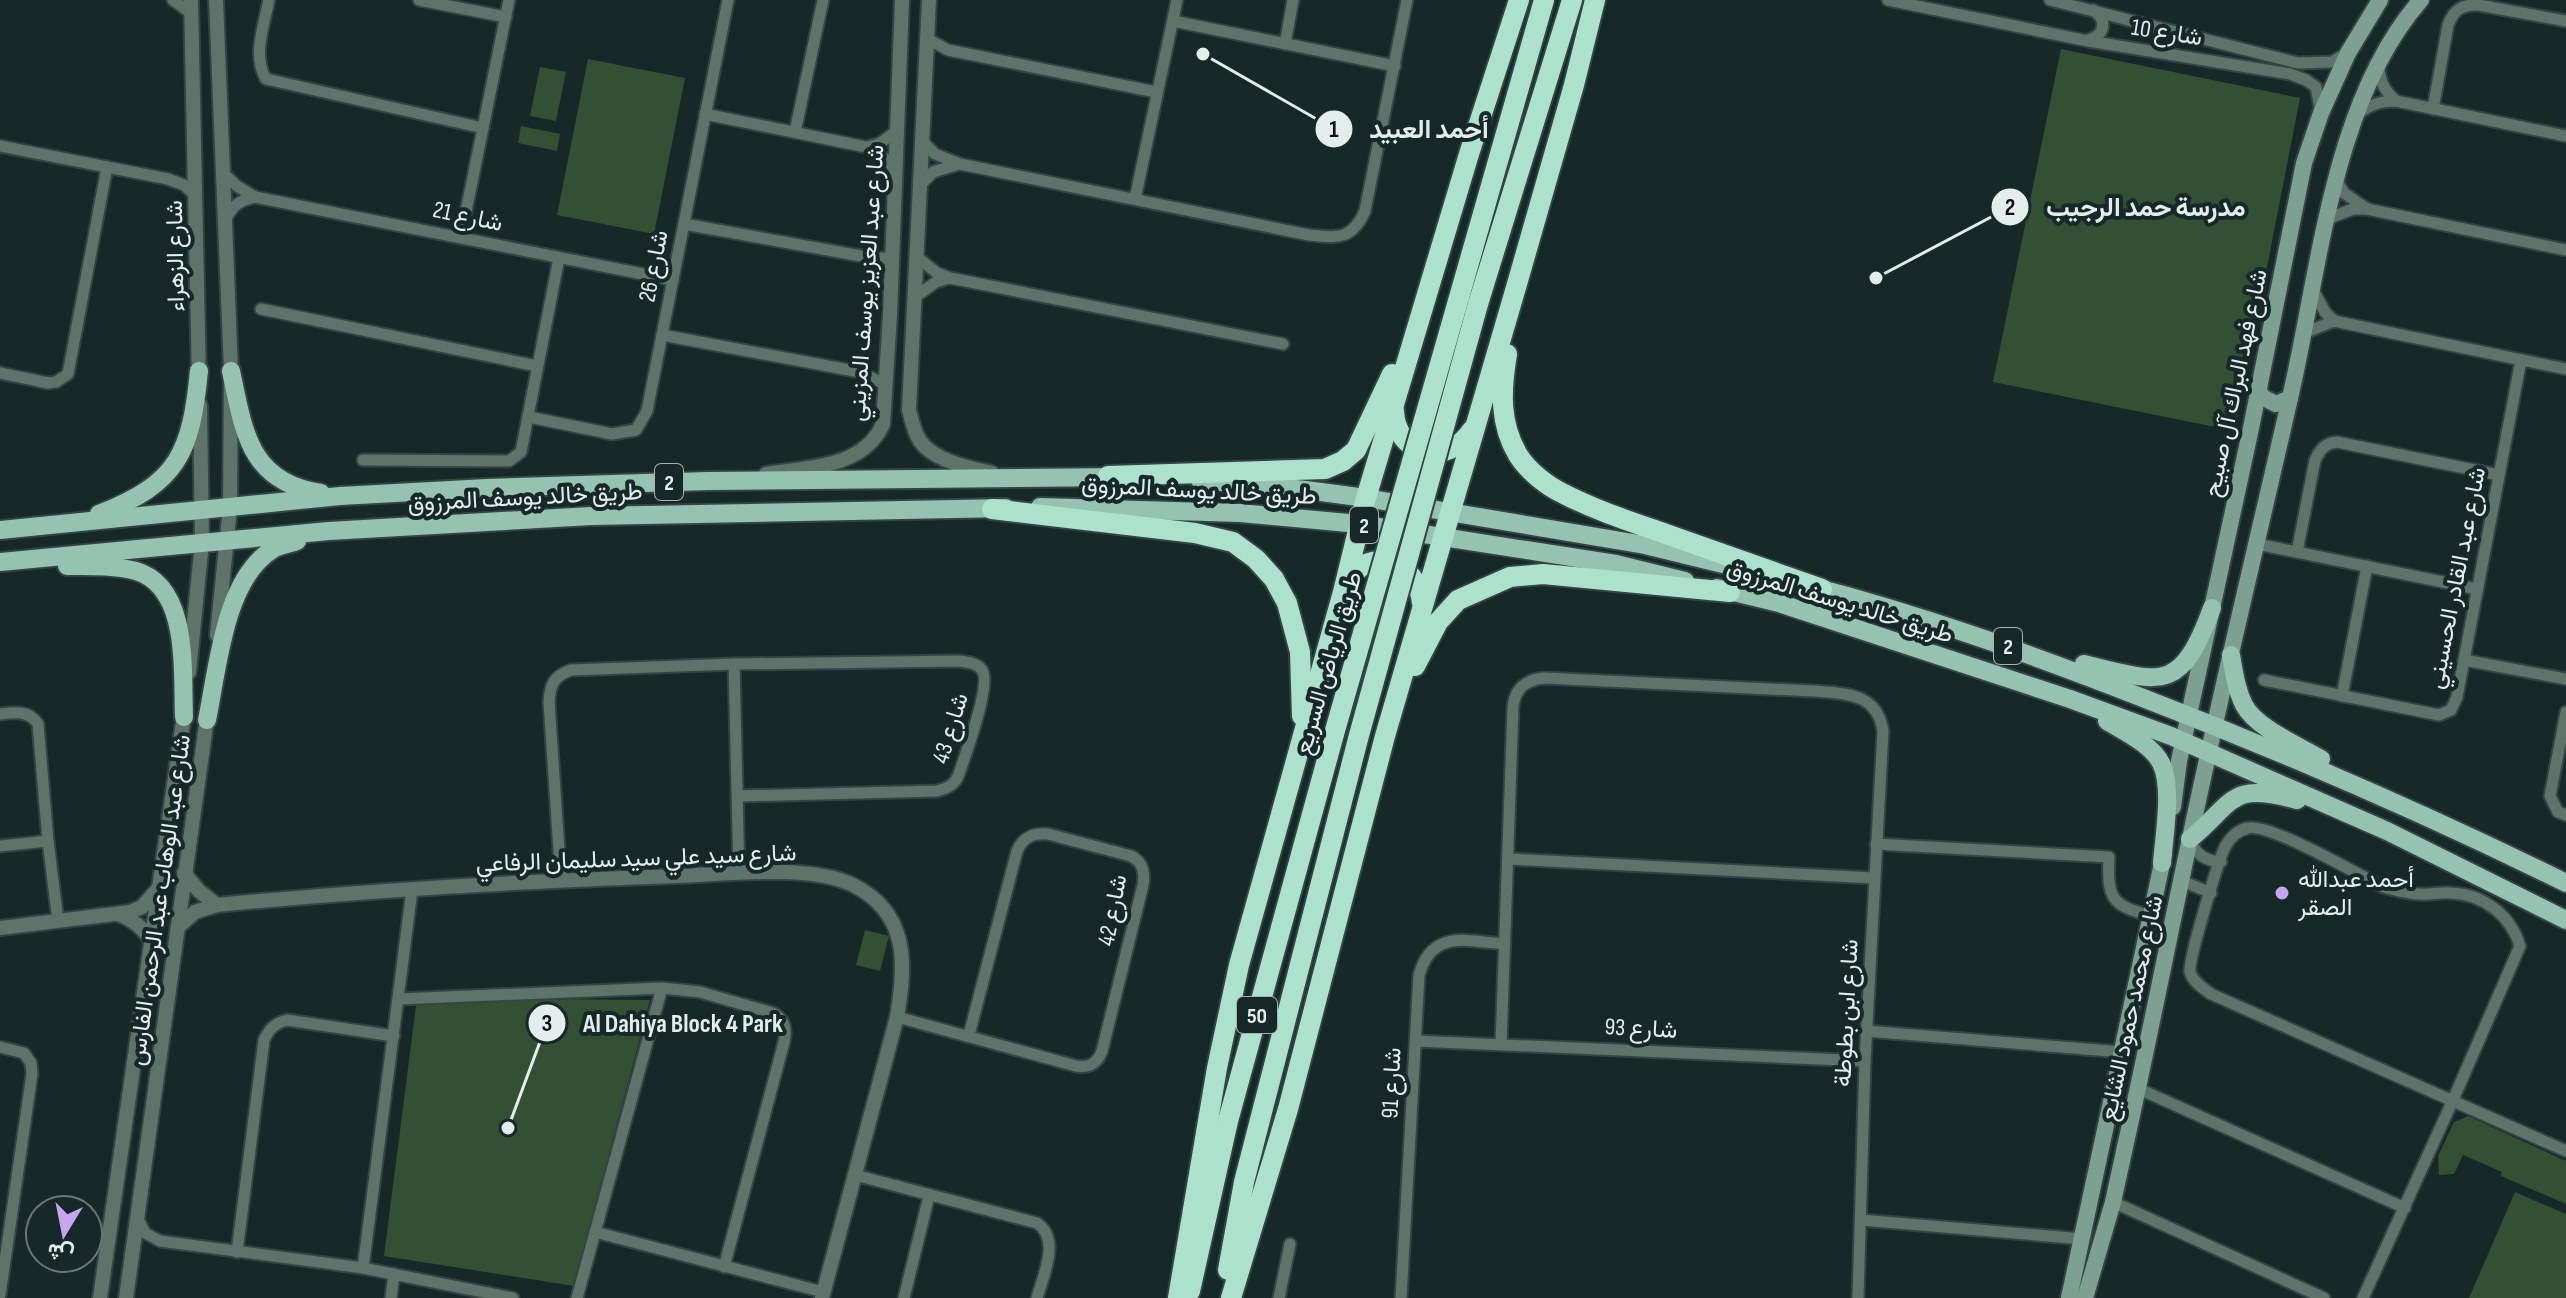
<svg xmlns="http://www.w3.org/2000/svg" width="2566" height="1298" viewBox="0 0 2566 1298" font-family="'Sofia Sans Condensed',Vazirmatn,sans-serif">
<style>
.green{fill:#335035}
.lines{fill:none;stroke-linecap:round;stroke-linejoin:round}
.minor-casing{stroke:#334443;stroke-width:15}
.tertiary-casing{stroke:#334443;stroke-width:18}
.secondary-casing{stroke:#334443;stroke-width:20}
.primary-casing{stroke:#334443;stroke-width:22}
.motorway-casing{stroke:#334443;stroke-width:24}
.minor{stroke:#5e736a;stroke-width:11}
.tertiary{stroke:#5e736a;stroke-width:14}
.secondary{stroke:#7ea092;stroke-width:16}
.primary{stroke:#96c2b1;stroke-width:18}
.motorway{stroke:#ace2cd;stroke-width:20}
.motorway-bridge-casing{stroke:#334443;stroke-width:24;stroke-linecap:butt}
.motorway-bridge{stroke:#ace2cd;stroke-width:20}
.poi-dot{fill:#c8a5ef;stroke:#162827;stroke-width:3}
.labels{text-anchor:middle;stroke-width:8;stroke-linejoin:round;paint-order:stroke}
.shield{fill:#162827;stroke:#a5b2b1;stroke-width:2}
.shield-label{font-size:22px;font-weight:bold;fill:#e2edec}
.street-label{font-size:24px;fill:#e2edec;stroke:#162827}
.poi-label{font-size:24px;fill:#e2edec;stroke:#162827;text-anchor:start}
.leader{fill:none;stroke:#e2edec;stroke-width:3}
.callout-dot{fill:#e2edec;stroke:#162827;stroke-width:3}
.mark-label{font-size:24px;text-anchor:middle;font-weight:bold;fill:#111}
.callout-label{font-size:26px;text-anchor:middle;font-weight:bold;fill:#e2edec;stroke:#162827;stroke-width:8;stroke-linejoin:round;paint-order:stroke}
</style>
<rect width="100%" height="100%" fill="#162827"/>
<g class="green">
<path d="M 2061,49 L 2300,98 L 2235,431 L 1993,382 Z"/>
<path d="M 588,59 L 685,78 L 654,234 L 557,215 Z"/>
<path d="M 540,67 L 566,72 L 556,121 L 530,116 Z"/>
<path d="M 521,126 L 560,134 L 557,151 L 518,143 Z"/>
<path d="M 865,930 L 889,936 L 880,971 L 856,965 Z"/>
<path d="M 417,998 L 650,1000 L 574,1286 L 384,1256 Z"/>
<path d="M 2468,1116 L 2566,1161 L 2566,1204 L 2501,1176 L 2502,1172 L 2463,1155 L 2454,1174 L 2439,1175 L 2438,1156 L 2454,1122 Z"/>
<path d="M 2515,1192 L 2566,1214 L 2566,1298 L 2469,1298 Z"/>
</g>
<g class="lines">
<defs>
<g id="minor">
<path d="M 173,0 L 191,13"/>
<path d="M 269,0 C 264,25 252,56 266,79 L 483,128"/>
<path d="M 419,0 L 506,17"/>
<path d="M 1888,0 L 2088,41 L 2290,74 L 2306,80 L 2316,87 L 2320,108"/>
<path d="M 2050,0 L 2298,63 L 2332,62 L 2347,53"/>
<path d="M 1173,21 L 1395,66"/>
<path d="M 928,39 L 948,50 L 1156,92"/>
<path d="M 2088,40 C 2105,36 2108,20 2093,10"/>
<path d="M 1285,44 L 1293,0"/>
<path d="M 2379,67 C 2380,82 2384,90 2396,101"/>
<path d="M 2433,109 L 2448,25 C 2454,9 2463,4 2479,5 L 2566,21"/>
<path d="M 705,114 L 866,147 L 887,160 L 896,171"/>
<path d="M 2357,114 C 2370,105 2380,101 2396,101 L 2566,136"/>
<path d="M 795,132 L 823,0"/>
<path d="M 923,142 L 935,154 L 960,164 L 1309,235 C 1338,238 1352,240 1365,211 L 1407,0"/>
<path d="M 0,146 L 168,179 L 184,185 L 196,196"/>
<path d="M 866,147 L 879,144 L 898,130"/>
<path d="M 222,172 L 237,186 L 255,197 L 673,280"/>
<path d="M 2336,180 L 2344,193 L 2367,209"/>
<path d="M 921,184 L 933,172 L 956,165"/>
<path d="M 1135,199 L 1177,0"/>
<path d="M 2327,219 L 2353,209 L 2367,209 L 2566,250"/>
<path d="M 225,223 C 230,207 239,200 255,197"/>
<path d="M 684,224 L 861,256 L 892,259"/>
<path d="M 461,236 L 509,0"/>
<path d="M 917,257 L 937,273 L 950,278 L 1283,344"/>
<path d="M 2313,290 L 2325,312 L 2334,321"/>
<path d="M 915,297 L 936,282 L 949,278"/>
<path d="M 261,309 L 537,366"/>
<path d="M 2304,333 L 2334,321 L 2566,369"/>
<path d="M 662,335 L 860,372 L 886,385"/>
<path d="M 0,373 L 48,383 L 56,382 L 68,374 L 107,167"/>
<path d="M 529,417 L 612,434 L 636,430 L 647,411 L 728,0"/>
<path d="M 363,460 L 509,461 L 521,452 L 559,258"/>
<path d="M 2257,544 L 2477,589"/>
<path d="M 2297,552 L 2315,460 C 2320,450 2325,443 2337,442 L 2499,475"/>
<path d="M 2464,660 L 2566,679"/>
<path d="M 734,664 L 739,874"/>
<path d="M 2264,680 L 2439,715 L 2451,710 L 2457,697 L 2521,360"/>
<path d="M 2342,696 L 2367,566"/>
<path d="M 2566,712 L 2550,796 L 2558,812 L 2566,815"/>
<path d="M 0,714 C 14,712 29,710 38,724 L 48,841 L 58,921"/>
<path d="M 2190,839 C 2195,854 2205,861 2221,862"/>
<path d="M 1876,844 L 2109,857 C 2107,898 2111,906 2152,916"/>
<path d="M 0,846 L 48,841"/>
<path d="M 1509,859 L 1874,878"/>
<path d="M 561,880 L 549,702 C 550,684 554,676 571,670 L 734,664 L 959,661 C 968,662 977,663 982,670 C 992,683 965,756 959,774 C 955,785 948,788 937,791 L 738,796"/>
<path d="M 2182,881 L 2211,893"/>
<path d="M 399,999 L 662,988 L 700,992 L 773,1013 C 785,1020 787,1028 784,1042 L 724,1267"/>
<path d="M 897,1017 L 1076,1066 C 1089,1068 1097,1064 1102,1051 L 1143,885 C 1145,872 1143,862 1131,856 L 1048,834 C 1033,833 1023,837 1017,851 L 969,1035"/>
<path d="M 1866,1031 L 2122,1052"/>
<path d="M 1416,1041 L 1865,1061"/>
<path d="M 1501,1044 L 1513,707 C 1515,688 1526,680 1544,678 L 1813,691 C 1845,694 1877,692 1883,731 L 1865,1061 L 1858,1298"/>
<path d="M 0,1047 L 24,1053 L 31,1063 L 32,1074 L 0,1295"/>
<path d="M 2139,1089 L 2405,1208"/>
<path d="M 855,1175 L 1037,1223 C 1061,1239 1043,1276 1037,1298"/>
<path d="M 2113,1202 L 2324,1298"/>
<path d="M 138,1219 L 145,1233 L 160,1241 L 363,1268 L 513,1298"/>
<path d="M 1861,1220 L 2083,1239"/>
<path d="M 595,1232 L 823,1292"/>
<path d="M 237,1252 L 264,1040 C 269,1029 275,1023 287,1020 L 394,1036"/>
<path d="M 363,1268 L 412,890"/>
<path d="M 391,1298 L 394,1274"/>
<path d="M 577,1298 L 662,988"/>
<path d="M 904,1298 L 929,1196"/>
<path d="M 1279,1298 L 1290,1244"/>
<path d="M 1401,1298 L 1419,975 C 1432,929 1467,941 1505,944"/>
<path d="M 2363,1298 L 2453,1100 L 2520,946 C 2511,916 2484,894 2451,893 C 2441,892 2430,895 2420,894 C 2407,894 2395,890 2383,887 C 2359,875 2270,823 2248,828 C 2238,830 2230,838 2225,847 C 2218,861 2188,961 2190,972 C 2193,982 2203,988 2211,994 L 2566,1151"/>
</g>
<g id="tertiary">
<path d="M 191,0 L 199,381"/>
<path d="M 216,0 L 231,371 L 230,508 L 217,635"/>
<path d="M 929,0 L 909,410 C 912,421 914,432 920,441 C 934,461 970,468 992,473"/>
<path d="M 766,474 C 808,467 864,468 883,424 L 890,315 L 902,0"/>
<path d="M 189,672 L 202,542 L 200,405"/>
<path d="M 184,873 L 199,891 L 217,905"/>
<path d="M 118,914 C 133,920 142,927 151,940"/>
<path d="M 178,927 L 195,912 L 217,905 C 370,890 524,881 678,876 C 726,874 810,864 853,885 C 909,913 906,964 897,1017 L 822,1298"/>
<path d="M 0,928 L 130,912 L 142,907 L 158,889"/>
<path d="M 100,1298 L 185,708"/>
<path d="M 126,1298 L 208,711"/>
</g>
<g id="secondary">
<path d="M 2259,390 L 2262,397 L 2276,404 L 2290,398"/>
<path d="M 2173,807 L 2179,761 L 2251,428 L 2304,163 L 2321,113 L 2348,53 L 2380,0"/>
<path d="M 2069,1298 L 2164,854"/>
<path d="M 2085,1298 L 2113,1202 L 2125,1147 C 2153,1022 2177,895 2205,769 C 2232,645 2262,521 2290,398 C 2320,270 2332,101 2421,0"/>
</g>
<g id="primary">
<path d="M 231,371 C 244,432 249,482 321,493"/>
<path d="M 1200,480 L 1306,490 L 1366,498 L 1645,545 L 1739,568"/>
<path d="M 1040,507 L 1240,513 L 1359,524 L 1616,564 L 1685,581"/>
<path d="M 99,514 C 179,483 191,452 199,371"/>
<path d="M 0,530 L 340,496 L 487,488 L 708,481 L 1123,477"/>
<path d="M 0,562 L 329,531 L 591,516 L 1006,508"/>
<path d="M 67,566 C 89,566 114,565 136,571 C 190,587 182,672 184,717"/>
<path d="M 1810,586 C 1922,615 2030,654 2138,696 C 2283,752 2426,814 2566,883"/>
<path d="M 1717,588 L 1779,603 L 2070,699 L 2171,736 L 2387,831 L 2566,920"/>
<path d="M 2231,655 C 2234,672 2236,689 2244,705 C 2256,728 2299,746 2321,759"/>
<path d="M 2084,664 C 2164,684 2181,692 2212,608"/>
<path d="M 207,720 C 218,668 224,579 273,549 C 280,545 290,544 297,541"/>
<path d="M 2107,721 C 2125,732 2151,744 2161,763 C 2173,786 2164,837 2162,863"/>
<path d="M 2190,839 C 2235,802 2229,781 2297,800"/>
</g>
<g id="motorway">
<path d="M 1458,301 L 1544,0"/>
<path d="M 1478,304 L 1572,0"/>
<path d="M 1507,354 C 1501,390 1499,423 1518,455 C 1528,471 1547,486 1564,494 C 1597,511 1632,522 1666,534 C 1718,552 1770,571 1822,589"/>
<path d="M 1394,411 C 1396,456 1448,467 1472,430"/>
<path d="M 1108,476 L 1325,469 L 1343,461 L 1356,450 L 1392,374"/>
<path d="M 992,509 L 1195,533 L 1233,542 L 1256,559 L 1274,579 L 1287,603 L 1300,652 L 1302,716"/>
<path d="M 1347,583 C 1367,544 1418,561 1422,603"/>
<path d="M 1415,666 L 1438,622 L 1458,600 L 1510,577 L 1543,574 L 1730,592"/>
<path d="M 1228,1270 L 1244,1182 L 1358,739"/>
<path d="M 1190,1291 L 1228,1121 L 1334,734"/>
<path d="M 1178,1298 L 1217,1068 L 1239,965 L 1343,592 L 1366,498 L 1469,154 L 1519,0"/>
<path d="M 1231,1298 L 1288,1109 L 1385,736 L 1517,284 L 1574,85 L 1595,0"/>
</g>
</defs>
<use href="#minor" class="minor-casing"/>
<use href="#tertiary" class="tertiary-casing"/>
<use href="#secondary" class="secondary-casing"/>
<use href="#primary" class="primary-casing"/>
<use href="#motorway" class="motorway-casing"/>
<use href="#minor" class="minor"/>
<use href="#tertiary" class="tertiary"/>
<use href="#secondary" class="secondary"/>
<use href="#primary" class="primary"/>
<use href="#motorway" class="motorway"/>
<defs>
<g id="motorway-bridge">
<path d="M 1334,734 L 1458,301"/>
<path d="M 1358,739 L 1478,304"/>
</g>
</defs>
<use href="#motorway-bridge" class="motorway-bridge-casing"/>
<use href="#motorway-bridge" class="motorway-bridge"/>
</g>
<circle class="poi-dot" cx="2282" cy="893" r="8"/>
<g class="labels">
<g class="shield">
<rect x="655" y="464" width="28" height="36" rx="6"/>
<rect x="1350" y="507" width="28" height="36" rx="6"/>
<rect x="1994" y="628" width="28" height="36" rx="6"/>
<rect x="1237" y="997" width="40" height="36" rx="6"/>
</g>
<g class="shield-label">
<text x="669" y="490">2</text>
<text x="1364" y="533">2</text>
<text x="2008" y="654">2</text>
<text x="1257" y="1023">50</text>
</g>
<g class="street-label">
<text transform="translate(2167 32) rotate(9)" y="8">شارع 10</text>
<text transform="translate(468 216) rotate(12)" y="8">شارع 21</text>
<text transform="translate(175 256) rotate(-91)" y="8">شارع الزهراء</text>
<text transform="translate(653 266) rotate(-79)" y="8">شارع 26</text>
<text transform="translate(866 283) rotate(-86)" y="8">شارع عبد العزيز يوسف المزيني</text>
<text transform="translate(2235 383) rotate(-78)" y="8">شارع فهد البراك آل صبيح</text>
<text transform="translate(1199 490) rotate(3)" y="8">طريق خالد يوسف المرزوق</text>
<text transform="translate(525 497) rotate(-3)" y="8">طريق خالد يوسف المرزوق</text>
<text transform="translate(2456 578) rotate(-79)" y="8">شارع عبد القادر الحسيني</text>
<text transform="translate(1840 601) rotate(17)" y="8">طريق خالد يوسف المرزوق</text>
<text transform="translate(1328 663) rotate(-74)" y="8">طريق الرياض السريع</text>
<text transform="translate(950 728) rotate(-73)" y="8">شارع 43</text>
<text transform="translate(636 858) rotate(-2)" y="8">شارع سيد علي سيد سليمان الرفاعي</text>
<text transform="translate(159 900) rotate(-82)" y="8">شارع عبد الوهاب عبد الرحمن الفارس</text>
<text transform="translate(1112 910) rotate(-79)" y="8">شارع 42</text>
<text transform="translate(2131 1008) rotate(-78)" y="8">شارع محمد حمود الشايع</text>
<text transform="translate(1846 1013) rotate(-87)" y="8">شارع ابن بطوطة</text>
<text transform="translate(1641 1028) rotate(3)" y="8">شارع 93</text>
<text transform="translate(1391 1083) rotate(-87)" y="8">شارع 91</text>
</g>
<g class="poi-label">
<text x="2298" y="887">أحمد عبدالله<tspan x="2298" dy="28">الصقر</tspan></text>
</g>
</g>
<path class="leader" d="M1203 54L1334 129M1876 278L2010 207M508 1128L547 1023"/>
<g class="callout-dot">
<circle cx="1203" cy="54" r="8"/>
<circle cx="1876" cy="278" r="8"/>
<circle cx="508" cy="1128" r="8"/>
<circle cx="1334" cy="129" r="20"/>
<circle cx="2010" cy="207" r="20"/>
<circle cx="547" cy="1023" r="20"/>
</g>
<g class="mark-label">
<text x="1334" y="137">1</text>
<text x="2010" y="215">2</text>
<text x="547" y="1031">3</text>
</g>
<g class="callout-label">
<text x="1429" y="138">أحمد العبيد</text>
<text x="2146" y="216">مدرسة حمد الرجيب</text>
<text x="683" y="1032">Al Dahiya Block 4 Park</text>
</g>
<g transform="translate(64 1234) rotate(190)"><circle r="38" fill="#162827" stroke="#687776" stroke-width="2"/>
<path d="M0-6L14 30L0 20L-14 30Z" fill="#c8a5ef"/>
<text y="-12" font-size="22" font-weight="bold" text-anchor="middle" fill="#e2edec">ش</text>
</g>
</svg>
